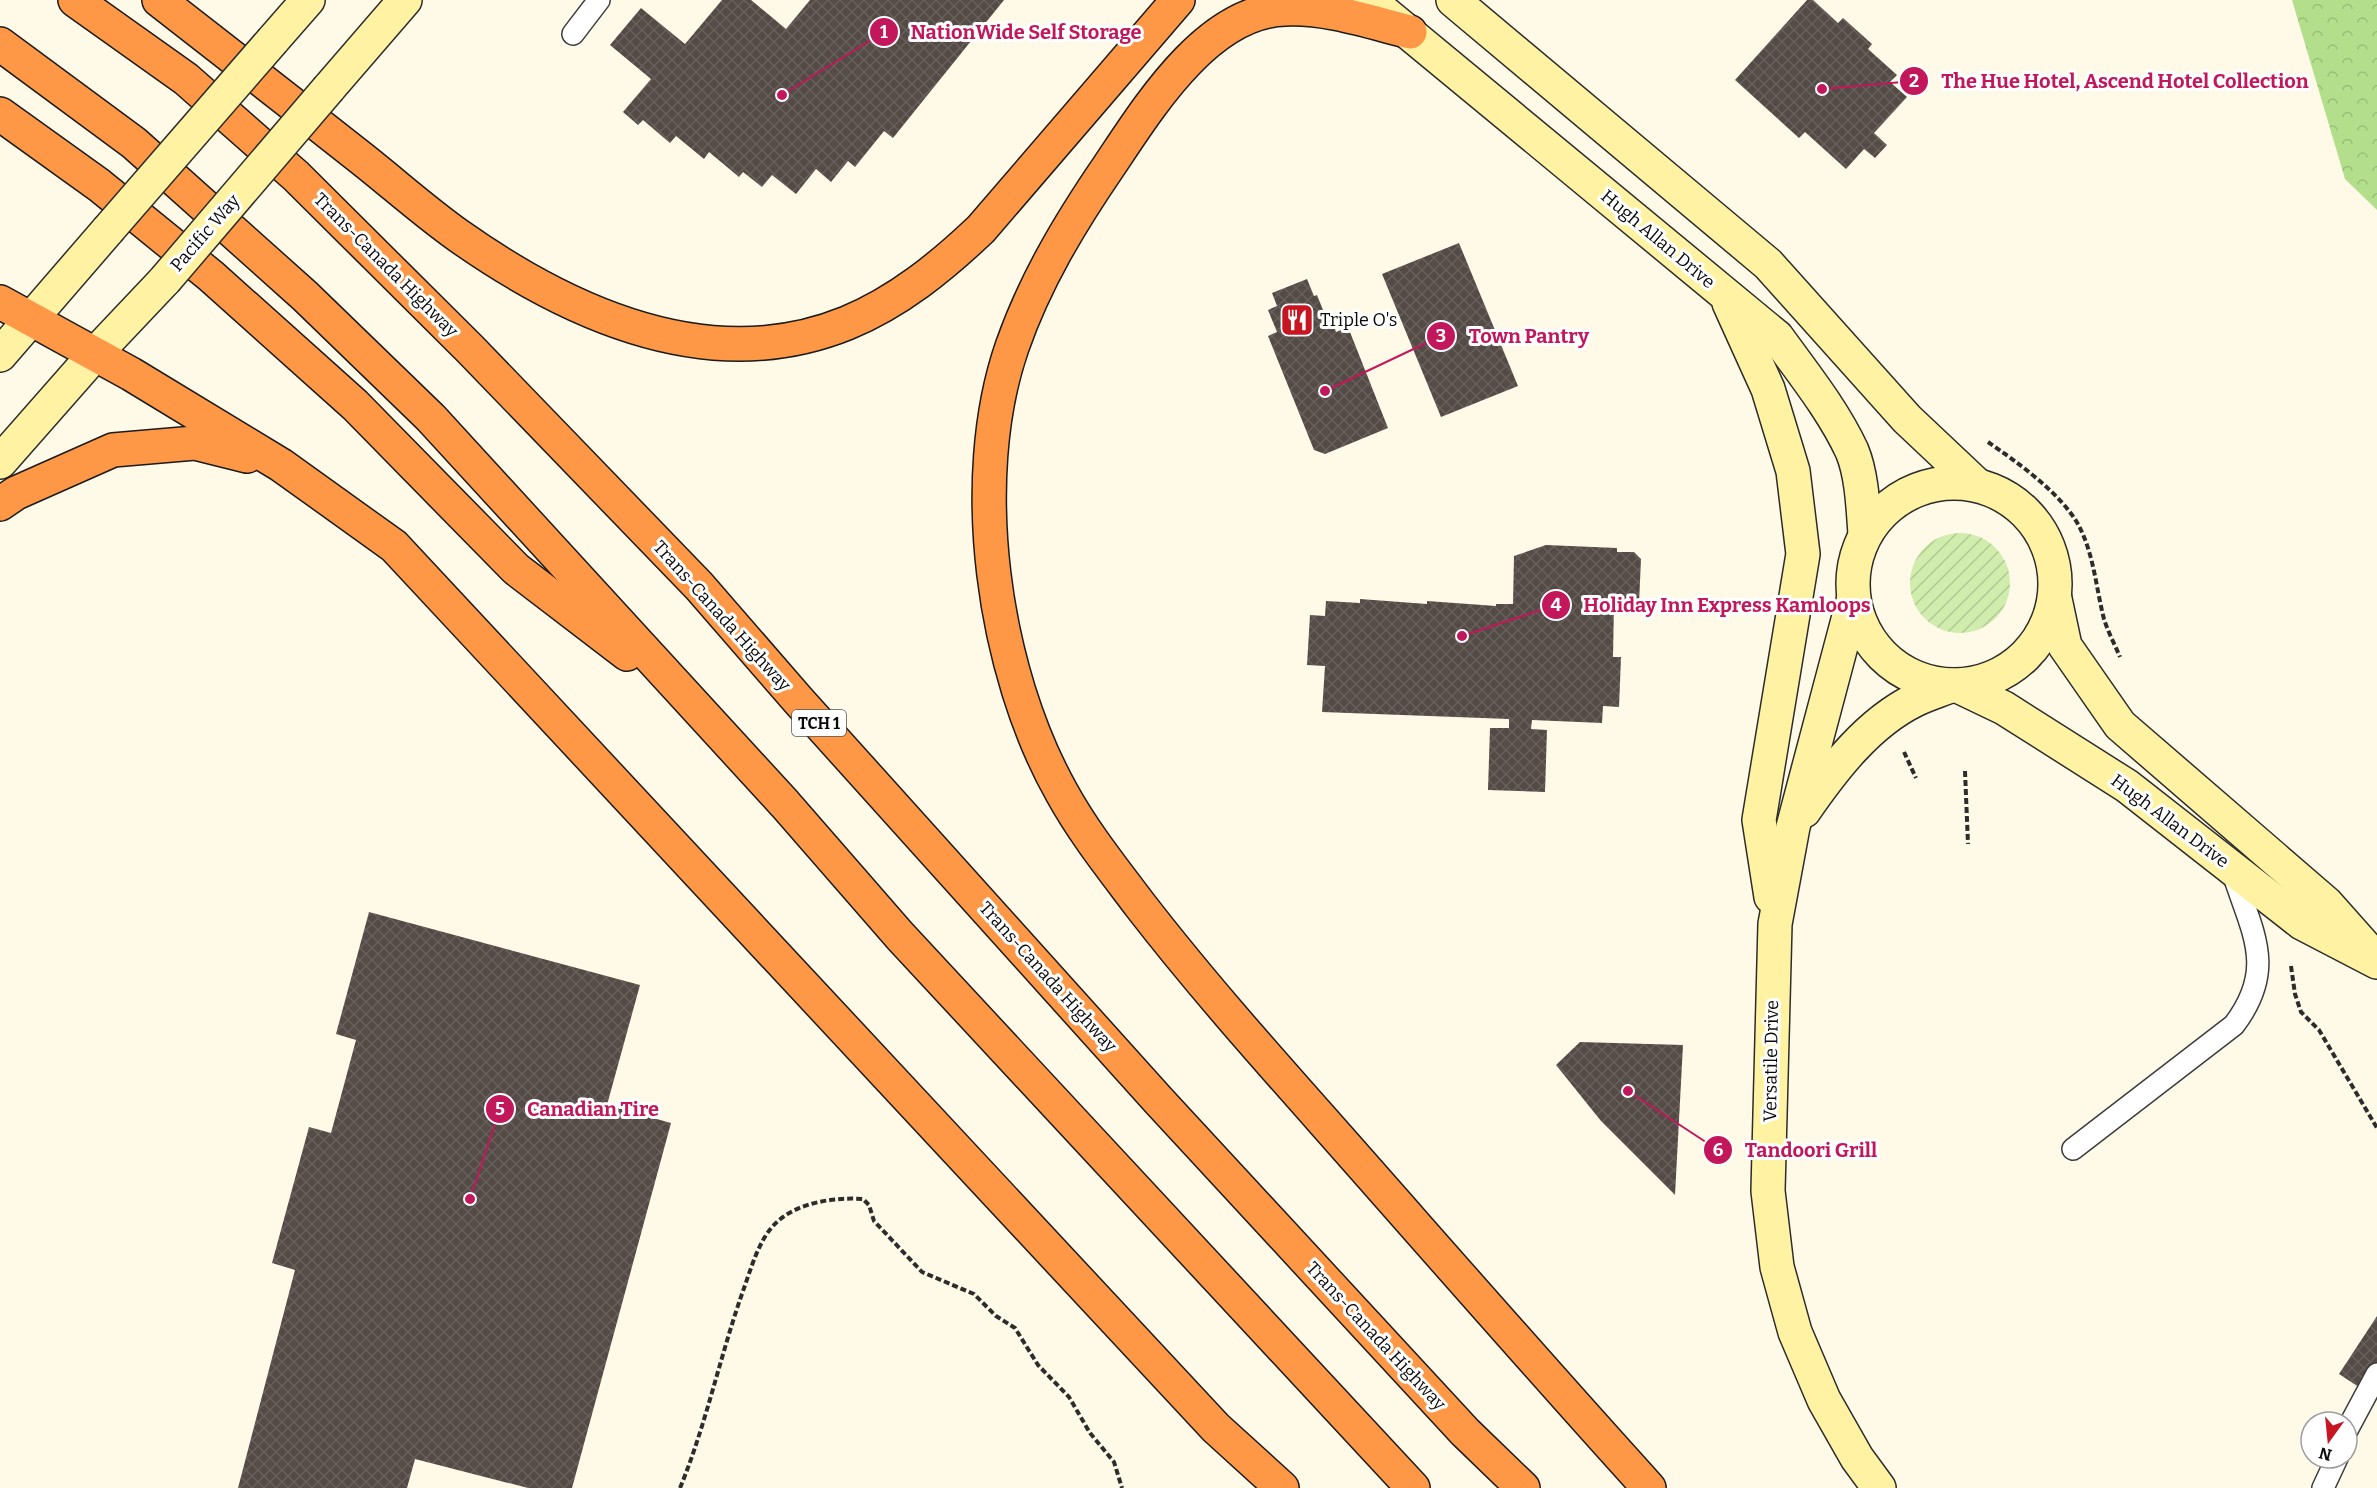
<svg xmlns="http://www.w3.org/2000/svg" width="2377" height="1488" viewBox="0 0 2377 1488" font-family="Bitter,serif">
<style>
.forest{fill:url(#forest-crowns)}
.garden{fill:url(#garden-furrows)}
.building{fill:url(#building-cross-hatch)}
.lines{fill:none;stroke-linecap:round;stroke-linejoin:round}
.lane-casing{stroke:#3d3d3d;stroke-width:24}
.secondary-casing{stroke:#2c2c2c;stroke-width:36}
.highway-casing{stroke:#1b1b1b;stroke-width:36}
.path{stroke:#2c2c2c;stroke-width:4;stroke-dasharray:6 3;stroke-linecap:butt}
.lane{stroke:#fff;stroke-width:21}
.secondary{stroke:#fff3a3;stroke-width:33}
.highway{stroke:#ff9846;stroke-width:33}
.secondary-bridge-casing{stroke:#2c2c2c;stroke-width:36;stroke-linecap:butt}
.secondary-bridge{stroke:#fff3a3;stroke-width:33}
.labels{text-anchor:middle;stroke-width:6;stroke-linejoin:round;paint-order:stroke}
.shield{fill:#fff;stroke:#545454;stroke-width:1.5}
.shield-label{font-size:16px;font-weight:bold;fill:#0a0a0a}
.street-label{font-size:18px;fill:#0a0a0a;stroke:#fff}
.poi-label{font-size:18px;fill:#0a0a0a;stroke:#fff;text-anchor:start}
.leader{fill:none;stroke:#c2185b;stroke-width:2}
.callout-dot{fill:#c2185b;stroke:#fff;stroke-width:2}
.mark-label{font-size:18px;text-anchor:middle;font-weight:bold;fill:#fff}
.callout-label{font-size:20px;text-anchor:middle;font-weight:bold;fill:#c2185b;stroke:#fff;stroke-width:6;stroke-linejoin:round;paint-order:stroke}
</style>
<defs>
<pattern id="forest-crowns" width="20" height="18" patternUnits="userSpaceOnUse" patternTransform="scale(1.5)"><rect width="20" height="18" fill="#b3df8c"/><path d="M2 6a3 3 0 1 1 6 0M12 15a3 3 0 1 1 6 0" fill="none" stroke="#99be77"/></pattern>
<pattern id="garden-furrows" width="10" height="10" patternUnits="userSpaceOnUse" patternTransform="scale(1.5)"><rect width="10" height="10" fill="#d0edae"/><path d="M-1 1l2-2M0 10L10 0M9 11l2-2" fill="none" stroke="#b1ca94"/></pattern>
<pattern id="building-cross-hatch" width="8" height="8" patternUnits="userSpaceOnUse" patternTransform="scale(1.5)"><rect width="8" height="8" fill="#544b46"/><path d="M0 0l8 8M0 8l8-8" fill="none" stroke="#68605c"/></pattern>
</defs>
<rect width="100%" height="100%" fill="#fffae8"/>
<path class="forest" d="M 2292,0 L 2377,0 L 2377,210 L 2345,179 Z"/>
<circle class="garden" cx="1960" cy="583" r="50"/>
<g class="building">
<path d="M 722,0 L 751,0 L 786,29 L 810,0 L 1004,0 L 893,138 L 884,131 L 855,167 L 848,161 L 831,182 L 816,169 L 796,194 L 772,175 L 762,187 L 743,172 L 739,177 L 709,152 L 704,159 L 676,136 L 670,143 L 643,120 L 638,125 L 623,112 L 651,79 L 610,45 L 641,8 L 685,44 Z"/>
<path d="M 1807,0 L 1813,0 L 1838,23 L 1843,18 L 1872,44 L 1868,49 L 1897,75 L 1890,82 L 1907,97 L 1874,133 L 1887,145 L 1875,158 L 1864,149 L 1846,169 L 1805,132 L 1799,138 L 1735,80 Z"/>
<path d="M 1459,243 L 1518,386 L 1441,417 L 1382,274 Z"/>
<path d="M 1307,279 L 1314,296 L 1317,295 L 1327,320 L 1331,318 L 1336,332 L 1348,327 L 1388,428 L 1325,454 L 1314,450 L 1268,336 L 1277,332 L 1268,310 L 1277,306 L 1272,293 Z"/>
<path d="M 1546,545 L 1617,548 L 1617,552 L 1634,552 L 1641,559 L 1639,604 L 1614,602 L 1613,657 L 1621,657 L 1619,707 L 1603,706 L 1602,723 L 1532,720 L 1531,729 L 1547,730 L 1545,792 L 1488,790 L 1490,728 L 1509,728 L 1509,719 L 1322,712 L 1325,666 L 1307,665 L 1310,615 L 1325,616 L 1326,601 L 1360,603 L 1360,599 L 1427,604 L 1427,601 L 1496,606 L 1496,604 L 1513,604 L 1514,556 Z"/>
<path d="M 369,912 L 640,985 L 607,1105 L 671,1123 L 572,1488 L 528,1488 L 415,1459 L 407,1488 L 238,1488 L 295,1270 L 272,1263 L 309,1127 L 331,1133 L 356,1040 L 336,1034 Z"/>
<path d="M 1580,1042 L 1683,1045 L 1675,1195 L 1601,1121 L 1556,1065 Z"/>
<path d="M 2377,1316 L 2377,1399 L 2339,1374 Z"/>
</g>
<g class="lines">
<defs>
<g id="lane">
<path d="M 573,34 L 599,0"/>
<path d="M 2073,1149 L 2234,1025 C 2278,967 2251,931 2232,870"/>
<path d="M 2347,1430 L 2377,1374"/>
<path d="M 2323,1488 L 2337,1458"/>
</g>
<g id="secondary">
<path d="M 1369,0 L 1777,337 C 1803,373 1833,410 1852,451 C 1862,475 1863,507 1865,534"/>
<path d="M 1453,0 L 1768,264 L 1907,419 L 1977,485"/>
<path d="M 273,40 L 308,0"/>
<path d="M 329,88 L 405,0"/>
<path d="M 1729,303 L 1768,389 L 1793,471 L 1803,554 L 1759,820 L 1771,897"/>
<path d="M 0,355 L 108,230"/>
<path d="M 0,462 L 95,354 L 165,280"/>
<circle cx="1954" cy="584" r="101"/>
<path d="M 2055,599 L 2065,646 L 2120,725 L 2326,903 L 2366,948"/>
<path d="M 1853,601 L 1793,827 L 1775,924 L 1768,1191 L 1777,1267 L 1795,1332 L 1824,1400 L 1857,1458 L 1879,1488"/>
<path d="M 1958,686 L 2004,708 L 2127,786 L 2302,923 L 2377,962"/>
<path d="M 1804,811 C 1833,769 1868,723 1915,700 C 1927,694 1941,690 1953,685"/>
</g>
<g id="highway">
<path d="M 75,0 L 186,79 L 296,176 L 470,349 L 699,586 L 798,700 L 1159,1101 L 1465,1432 L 1523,1488"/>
<path d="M 159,0 C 227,53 294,105 361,158 C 394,184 425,212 459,236 C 571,315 712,378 847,323 C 898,302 941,267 981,229 L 1178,0"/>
<path d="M 1410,32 C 1370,22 1327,7 1285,9 C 1207,11 1148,108 1109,166 C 1070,223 1035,281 1012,347 C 966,480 993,671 1062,793 C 1084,833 1113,869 1140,905 C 1198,980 1261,1051 1324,1122 C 1432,1244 1539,1367 1649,1488"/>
<path d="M 0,44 L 134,143 L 305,296 L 431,418 L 785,804 L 900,936 L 1413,1488"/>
<path d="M 0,114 L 99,185 L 211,276 L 355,405 L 516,569 L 627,654"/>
<path d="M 0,302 L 131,374 L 281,465 L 394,546 L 1216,1428 L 1282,1488"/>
<path d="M 0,504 L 16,493 L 113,450 L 195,443 L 247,456"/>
</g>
</defs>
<use href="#lane" class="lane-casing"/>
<use href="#secondary" class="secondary-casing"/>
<use href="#highway" class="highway-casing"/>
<g class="path">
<path d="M 1988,442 C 2017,462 2062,494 2079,526 C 2094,555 2096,588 2104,619 C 2108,632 2115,645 2120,657"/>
<path d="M 1904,752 L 1916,778"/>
<path d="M 1965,771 L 1968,844"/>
<path d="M 2291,966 L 2295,994 L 2301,1012 L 2319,1030 L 2377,1128"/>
<path d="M 680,1488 C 706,1425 720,1356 743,1291 C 751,1269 759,1238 777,1222 C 798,1202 836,1197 863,1199 L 869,1205 L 874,1221 L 922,1272 L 974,1294 L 996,1316 L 1015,1328 L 1038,1365 L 1069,1397 L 1090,1433 L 1114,1462 L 1122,1488"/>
</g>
<use href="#lane" class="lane"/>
<use href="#secondary" class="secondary"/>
<use href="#highway" class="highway"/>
<defs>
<g id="secondary-bridge">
<path d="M 108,230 L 273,40"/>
<path d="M 165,280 L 329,88"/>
</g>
</defs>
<use href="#secondary-bridge" class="secondary-bridge-casing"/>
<use href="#secondary-bridge" class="secondary-bridge"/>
</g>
<defs>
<symbol id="restaurant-square" viewBox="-11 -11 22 22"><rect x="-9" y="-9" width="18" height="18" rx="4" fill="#c71621" stroke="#fff"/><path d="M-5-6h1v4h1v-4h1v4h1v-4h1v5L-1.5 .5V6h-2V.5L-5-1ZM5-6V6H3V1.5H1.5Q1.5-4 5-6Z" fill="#fff"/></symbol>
</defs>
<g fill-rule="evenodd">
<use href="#restaurant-square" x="1278" y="301" width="38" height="38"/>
</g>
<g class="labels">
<rect class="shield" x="792" y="710" width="54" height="26" rx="4.5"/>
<g class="shield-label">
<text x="819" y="729">TCH 1</text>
</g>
<g class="street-label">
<text transform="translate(205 233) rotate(-49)" y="6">Pacific Way</text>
<text transform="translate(1658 239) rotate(40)" y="6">Hugh Allan Drive</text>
<text transform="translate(386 265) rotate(45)" y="6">Trans-Canada Highway</text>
<text transform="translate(722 616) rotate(48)" y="6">Trans-Canada Highway</text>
<text transform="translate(2170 821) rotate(37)" y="6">Hugh Allan Drive</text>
<text transform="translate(1048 977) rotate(48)" y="6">Trans-Canada Highway</text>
<text transform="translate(1771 1061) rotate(-89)" y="6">Versatile Drive</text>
<text transform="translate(1376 1336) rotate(47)" y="6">Trans-Canada Highway</text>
</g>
<g class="poi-label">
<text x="1320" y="326">Triple O's</text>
</g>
</g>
<path class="leader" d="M782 95L884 32M1822 89L1914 81M1325 391L1441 336M1462 636L1556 605M470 1199L500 1109M1628 1091L1718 1150"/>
<g class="callout-dot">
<circle cx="782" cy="95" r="6"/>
<circle cx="1822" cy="89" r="6"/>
<circle cx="1325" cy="391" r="6"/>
<circle cx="1462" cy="636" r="6"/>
<circle cx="470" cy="1199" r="6"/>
<circle cx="1628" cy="1091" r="6"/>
<circle cx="884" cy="32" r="15"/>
<circle cx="1914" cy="81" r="15"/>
<circle cx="1441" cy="336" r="15"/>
<circle cx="1556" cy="605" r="15"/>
<circle cx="500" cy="1109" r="15"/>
<circle cx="1718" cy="1150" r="15"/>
</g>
<g class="mark-label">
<text x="884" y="38">1</text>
<text x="1914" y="87">2</text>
<text x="1441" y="342">3</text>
<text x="1556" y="611">4</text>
<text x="500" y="1115">5</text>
<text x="1718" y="1156">6</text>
</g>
<g class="callout-label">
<text x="1026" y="39">NationWide Self Storage</text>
<text x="2125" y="88">The Hue Hotel, Ascend Hotel Collection</text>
<text x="1529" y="343">Town Pantry</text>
<text x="1727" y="612">Holiday Inn Express Kamloops</text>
<text x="593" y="1116">Canadian Tire</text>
<text x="1811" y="1157">Tandoori Grill</text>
</g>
<g transform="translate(2329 1440) rotate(195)"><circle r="28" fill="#ffffff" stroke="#9d9d9d" stroke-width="1.5"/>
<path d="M0-4.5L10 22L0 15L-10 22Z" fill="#c71621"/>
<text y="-9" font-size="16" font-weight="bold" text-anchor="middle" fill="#0a0a0a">N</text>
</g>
</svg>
